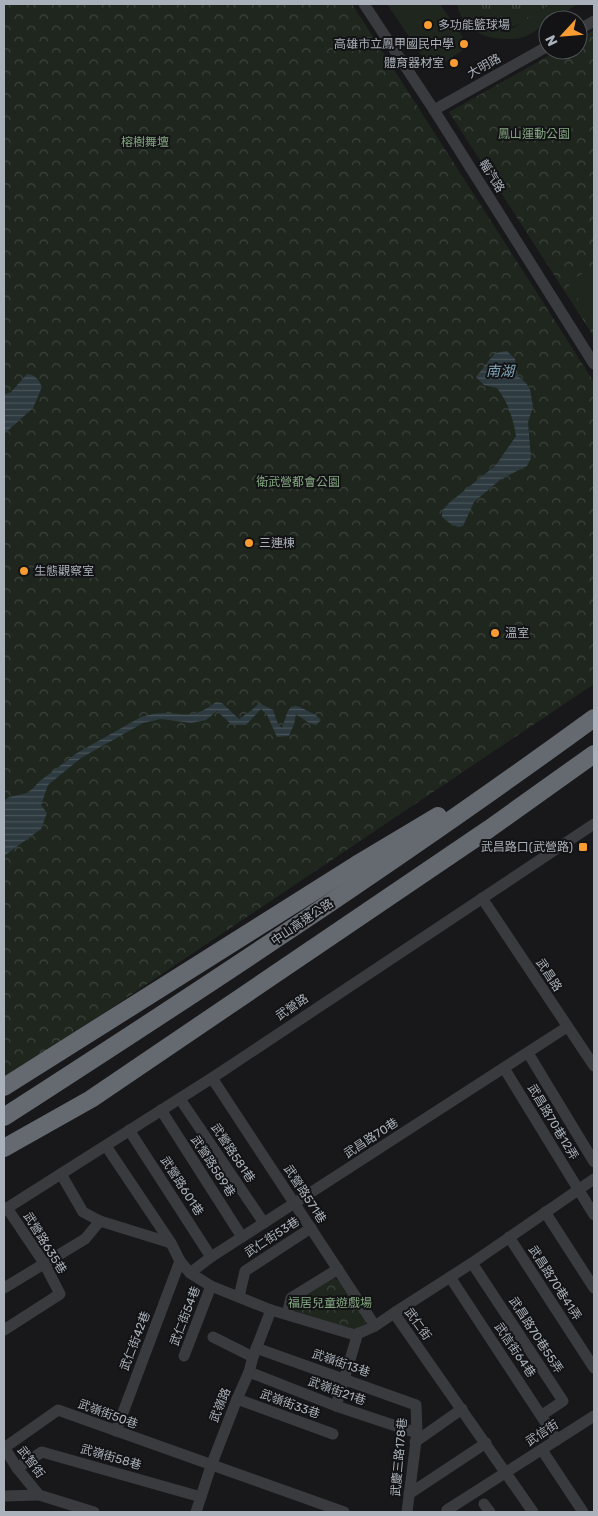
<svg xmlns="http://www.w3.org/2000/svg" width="598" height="1516" viewBox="0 0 598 1516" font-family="Rubik,'Noto Sans TC',sans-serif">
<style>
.grass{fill:url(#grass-tufts)}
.forest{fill:url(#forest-crowns)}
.pitch{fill:#1e261e}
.water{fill:url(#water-rules)}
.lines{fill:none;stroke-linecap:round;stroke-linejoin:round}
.minor{stroke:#393b3f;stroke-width:11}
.highway{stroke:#656a71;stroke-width:18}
.poi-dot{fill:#f89b32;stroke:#131315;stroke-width:2}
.labels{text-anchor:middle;stroke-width:4;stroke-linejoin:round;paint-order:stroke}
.poi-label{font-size:12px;fill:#aab1ba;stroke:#131315;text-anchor:start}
.street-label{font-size:12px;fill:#aab1ba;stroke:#131315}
.park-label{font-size:12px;fill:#83a680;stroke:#131315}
.water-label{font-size:14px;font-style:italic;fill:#80a4b6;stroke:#131315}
</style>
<defs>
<pattern id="grass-tufts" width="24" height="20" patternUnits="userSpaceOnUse" patternTransform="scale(1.25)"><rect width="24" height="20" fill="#1e261e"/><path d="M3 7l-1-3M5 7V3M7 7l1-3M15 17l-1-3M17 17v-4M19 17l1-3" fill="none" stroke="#3c433d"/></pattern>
<pattern id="forest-crowns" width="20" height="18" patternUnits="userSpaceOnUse" patternTransform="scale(1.25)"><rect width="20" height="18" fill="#1e261e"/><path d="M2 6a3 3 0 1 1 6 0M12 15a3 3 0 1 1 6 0" fill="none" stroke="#3c433d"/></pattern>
<pattern id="water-rules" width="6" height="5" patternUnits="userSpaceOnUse" patternTransform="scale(1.25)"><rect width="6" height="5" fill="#2d3a3f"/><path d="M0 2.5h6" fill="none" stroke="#495459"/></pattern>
</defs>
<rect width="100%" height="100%" fill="#18181a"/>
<path class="grass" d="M 474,4 L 551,4 C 534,15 512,36 491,24 C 482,20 477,14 474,4 Z"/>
<g class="forest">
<path d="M 4,4 L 352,4 L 594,382 L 594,684 L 4,1080 Z"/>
<path d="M 594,30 L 594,337 L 449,112 L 559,50 L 578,50 L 578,39 Z"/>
<path d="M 334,1278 L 339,1281 L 366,1321 L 364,1325 L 356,1330 L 295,1312 L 292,1307 L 294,1301 Z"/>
</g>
<g class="pitch">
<path d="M 387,4 L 440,4 L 469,46 L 432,71 Z"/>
<path d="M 457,4 L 474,4 L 482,19 L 498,28 L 513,28 L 551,4 L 578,4 L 551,20 L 548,20 L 548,22 C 540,27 530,36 521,38 C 518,39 513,39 510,39 C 485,40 462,30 457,4 Z"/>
<path d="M 594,266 L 594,324 L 568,283 Z"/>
</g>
<g class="water">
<path d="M 507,351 L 515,359 L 518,376 L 526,383 L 530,389 L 533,407 L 528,422 L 531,458 L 527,466 L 501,479 L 474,502 L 463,526 L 459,527 L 452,525 L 442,517 L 442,511 L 449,503 L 496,465 L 516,436 C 513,418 508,402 497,388 L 484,385 L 476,377 L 495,353 Z"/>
<path d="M 27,374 C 36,375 38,379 42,387 L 33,408 L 4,434 L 4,395 L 11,392 Z"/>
<path d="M 216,702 L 222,703 L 239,719 L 252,710 L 259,703 L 273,710 L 278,724 L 282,728 C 287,716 287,699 304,709 C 311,713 316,714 321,720 L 316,725 L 309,723 L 296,714 L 294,724 L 289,736 L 277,737 L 267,715 L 261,709 L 246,725 L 232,725 L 217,711 L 206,720 L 191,723 L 161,719 L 143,723 L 81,758 L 48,785 L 41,805 L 47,813 L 41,829 L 4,856 L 4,801 L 9,797 L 28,793 L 40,781 L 77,753 L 141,717 C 145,716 149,715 153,714 C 182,709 187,724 216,702 Z"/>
</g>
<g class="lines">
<g class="minor">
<path d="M 364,4 L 434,110 L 594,364"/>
<path d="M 578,30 L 594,21"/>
<path d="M 434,110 L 548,46"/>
<path d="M 482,898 L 594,1066"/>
<path d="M 528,1053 L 594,1162"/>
<path d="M 504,1068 L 594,1215"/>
<path d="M 212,1078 L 375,1326"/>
<path d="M 180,1099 L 264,1223"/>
<path d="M 161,1110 L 242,1237"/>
<path d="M 129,1130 L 211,1257"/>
<path d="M 106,1146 L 171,1243 L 180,1261 L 190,1273 L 211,1286 L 271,1310 L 355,1335 L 375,1326 L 394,1313 L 533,1512"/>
<path d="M 61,1174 L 83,1212 L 100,1221 L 171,1243"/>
<path d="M 4,1210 L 212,1078 L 594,824"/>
<path d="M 545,1212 L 594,1288"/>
<path d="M 509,1237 L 594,1368"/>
<path d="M 472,1263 L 563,1401 L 542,1415"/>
<path d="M 190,1273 L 211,1257 L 567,1027"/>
<path d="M 450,1277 L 557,1440"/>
<path d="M 4,1288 L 85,1239 L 100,1221"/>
<path d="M 239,1297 L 245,1271 L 311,1228"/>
<path d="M 394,1313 L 472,1263 L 594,1179"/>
<path d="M 287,1314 L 291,1298 L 338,1269"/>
<path d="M 4,1330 L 60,1294 L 44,1263 L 7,1208"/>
<path d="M 213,1337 L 253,1357"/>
<path d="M 256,1348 L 416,1405 L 417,1433 L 407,1512"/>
<path d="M 184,1356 L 211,1286"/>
<path d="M 249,1372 L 336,1406 L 417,1433"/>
<path d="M 237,1399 L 333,1434"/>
<path d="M 336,1406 L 358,1333"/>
<path d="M 116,1431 L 180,1261"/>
<path d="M 415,1442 L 462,1409"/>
<path d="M 4,1447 L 17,1468 L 39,1495 L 94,1512"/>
<path d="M 4,1448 L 58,1410 L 344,1512"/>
<path d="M 542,1450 L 583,1512"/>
<path d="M 17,1468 L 42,1452 L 201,1497"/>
<path d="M 409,1494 L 486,1443"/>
<path d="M 4,1496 L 39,1495"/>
<path d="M 484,1504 L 490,1512"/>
<path d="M 196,1512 L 211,1466 L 237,1399 L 249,1372 L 253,1357 L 271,1310"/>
<path d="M 448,1512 L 447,1510 L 594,1416"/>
</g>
<g class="highway">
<path d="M 4,1087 L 356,865 L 438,816"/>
<path d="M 4,1117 C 204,988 402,858 594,718"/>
<path d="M 4,1148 L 91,1099 L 489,829 L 594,754"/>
</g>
</g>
<g class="poi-dot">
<circle cx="428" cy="25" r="5"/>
<circle cx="464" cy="44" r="5"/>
<circle cx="454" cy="63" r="5"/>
<circle cx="249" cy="543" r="5"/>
<circle cx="24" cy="571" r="5"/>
<circle cx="495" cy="633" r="5"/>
<rect x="578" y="842" width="10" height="10" rx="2.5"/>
</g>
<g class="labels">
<g class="poi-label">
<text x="438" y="29">多功能籃球場</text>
<text x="454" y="48" text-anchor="end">高雄市立鳳甲國民中學</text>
<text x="444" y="67" text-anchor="end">體育器材室</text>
<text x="259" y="547">三連棟</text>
<text x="34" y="575">生態觀察室</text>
<text x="505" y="637">溫室</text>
<text x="573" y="851" text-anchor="end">武昌路口(武營路)</text>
</g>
<g class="street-label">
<text transform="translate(484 66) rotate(-29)" y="4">大明路</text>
<text transform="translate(492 176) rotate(58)" y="4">輜汽路</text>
<text transform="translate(302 922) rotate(-34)" y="4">中山高速公路</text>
<text transform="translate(549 975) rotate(57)" y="4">武昌路</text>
<text transform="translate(292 1007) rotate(-34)" y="4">武營路</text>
<text transform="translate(553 1122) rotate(59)" y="4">武昌路70巷12弄</text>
<text transform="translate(371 1138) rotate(-33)" y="4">武昌路70巷</text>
<text transform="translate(233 1153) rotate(56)" y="4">武營路581巷</text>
<text transform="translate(213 1166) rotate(57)" y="4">武營路589巷</text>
<text transform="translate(182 1186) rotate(57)" y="4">武營路601巷</text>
<text transform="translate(305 1194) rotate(57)" y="4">武營路571巷</text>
<text transform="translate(272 1237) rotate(-33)" y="4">武仁街53巷</text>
<text transform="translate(45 1243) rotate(58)" y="4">武營路635巷</text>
<text transform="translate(555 1283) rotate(57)" y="4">武昌路70巷41弄</text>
<text transform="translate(185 1316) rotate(-69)" y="4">武仁街54巷</text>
<text transform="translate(418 1324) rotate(54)" y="4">武仁街</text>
<text transform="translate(536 1335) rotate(57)" y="4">武昌路70巷55弄</text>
<text transform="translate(135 1341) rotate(-69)" y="4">武仁街42巷</text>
<text transform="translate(515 1350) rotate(56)" y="4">武信街64巷</text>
<text transform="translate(341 1363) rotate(19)" y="4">武嶺街13巷</text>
<text transform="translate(337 1391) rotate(20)" y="4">武嶺街21巷</text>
<text transform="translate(290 1404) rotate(20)" y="4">武嶺街33巷</text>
<text transform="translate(220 1405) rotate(-68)" y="4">武嶺路</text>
<text transform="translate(108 1414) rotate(20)" y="4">武嶺街50巷</text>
<text transform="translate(542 1433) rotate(-33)" y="4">武信街</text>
<text transform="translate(111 1457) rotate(16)" y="4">武嶺街58巷</text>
<text transform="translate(399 1457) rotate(-85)" y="4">武慶三路178巷</text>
<text transform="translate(31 1462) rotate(53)" y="4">武智街</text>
</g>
<g class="park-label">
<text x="534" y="138">鳳山運動公園</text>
<text x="145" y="146">榕樹舞壇</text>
<text x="298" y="486">衛武營都會公園</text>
<text x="330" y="1307">福居兒童遊戲場</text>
</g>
<g class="water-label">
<text x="500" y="376">南湖</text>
</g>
</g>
<rect width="598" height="1516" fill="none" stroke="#aab1ba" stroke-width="10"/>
<g transform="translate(563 35) rotate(244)"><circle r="24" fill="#131315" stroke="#4f5257"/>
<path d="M0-4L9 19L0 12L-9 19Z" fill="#f89b32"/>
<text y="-8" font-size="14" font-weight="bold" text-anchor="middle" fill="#aab1ba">N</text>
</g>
</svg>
